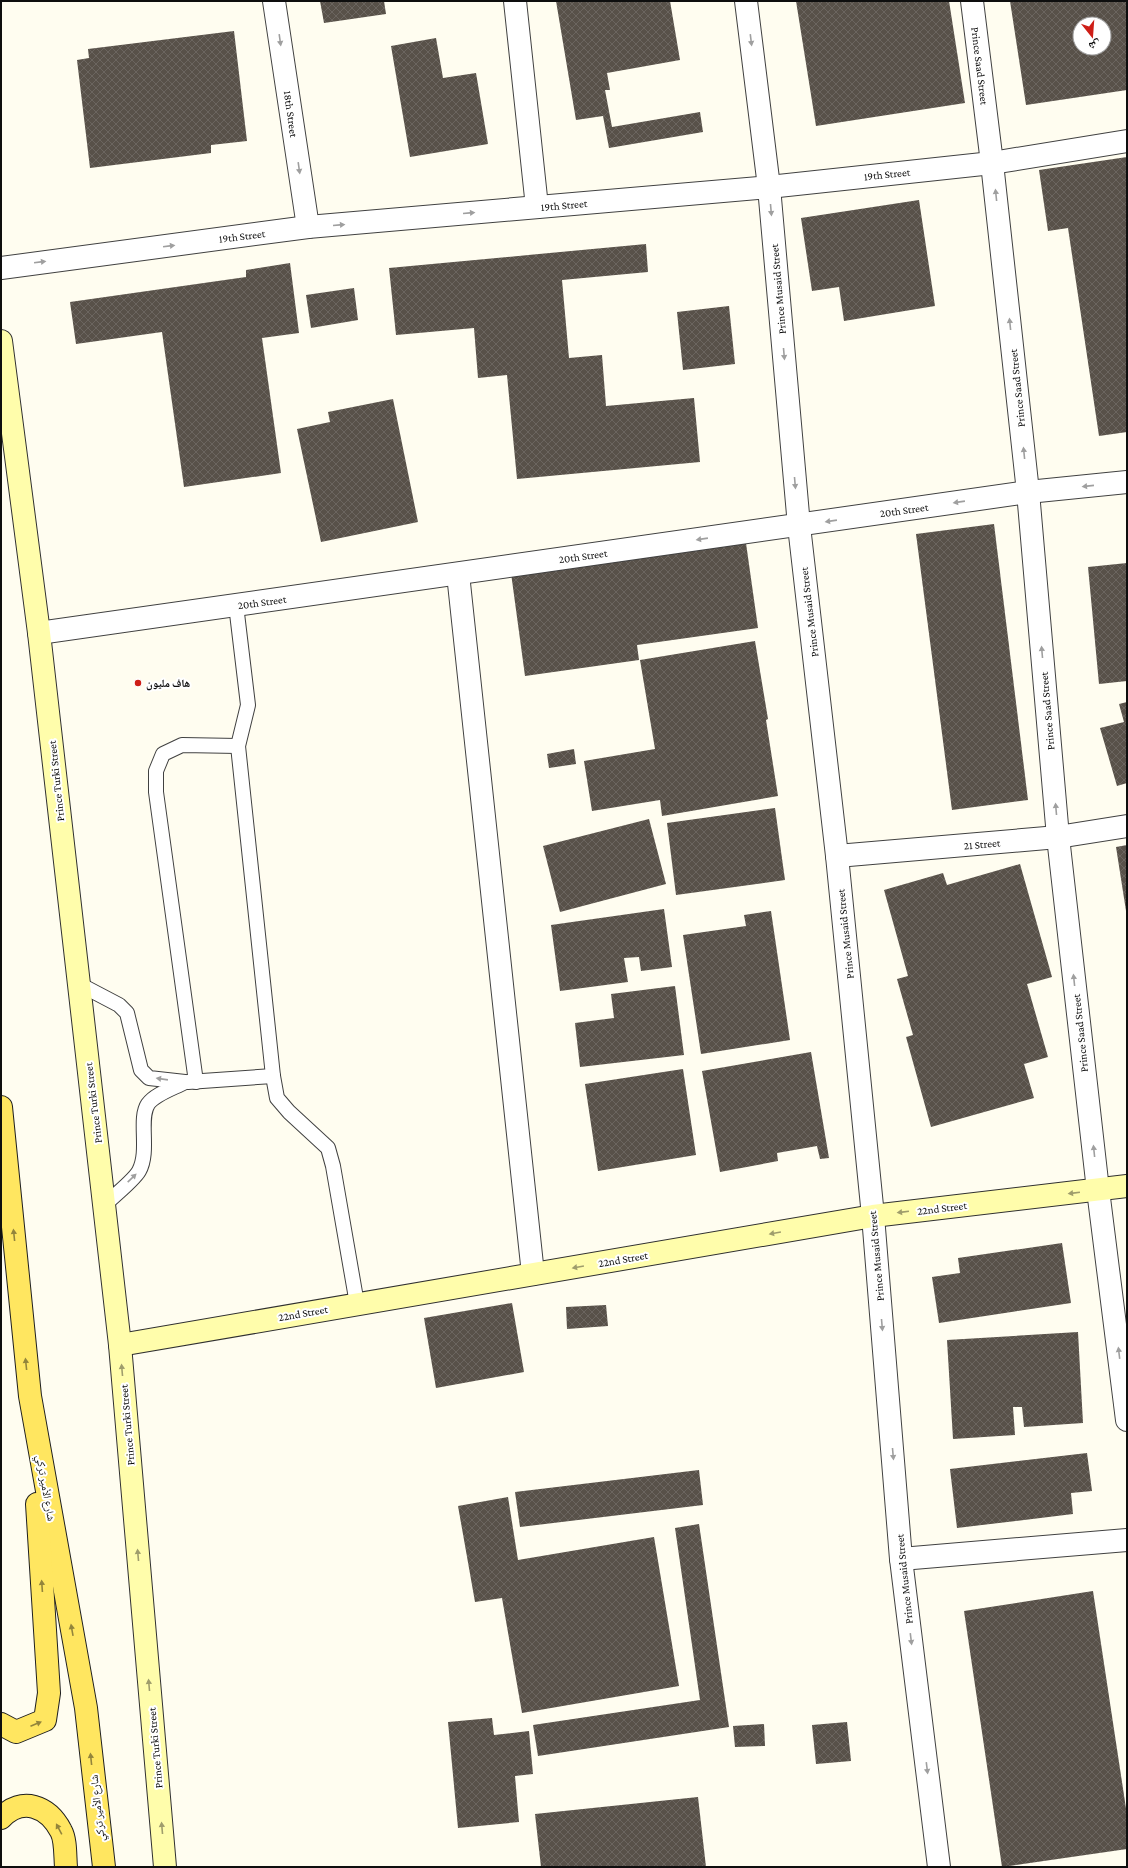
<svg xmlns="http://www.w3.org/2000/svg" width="1128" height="1868" viewBox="0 0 1128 1868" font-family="'Crimson Pro','Noto Naskh Arabic',serif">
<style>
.building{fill:url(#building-cross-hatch);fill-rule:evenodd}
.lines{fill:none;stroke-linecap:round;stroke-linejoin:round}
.lane-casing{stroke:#414141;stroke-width:16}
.street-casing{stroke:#414141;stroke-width:24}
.secondary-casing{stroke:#303030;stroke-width:24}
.primary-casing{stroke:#1f1f1f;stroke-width:24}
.lane{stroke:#fff;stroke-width:14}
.street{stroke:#fff;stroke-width:22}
.secondary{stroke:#fffdab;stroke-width:22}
.primary{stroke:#ffe660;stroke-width:22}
.oneway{fill:#9f9f9f}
.oneway2{fill:#9f9d6c}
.oneway3{fill:#93853b}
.poi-dot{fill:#ce1e17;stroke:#fff;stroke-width:1.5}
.labels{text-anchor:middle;stroke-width:4;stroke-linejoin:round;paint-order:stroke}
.street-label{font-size:11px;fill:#0e0e0e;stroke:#fff}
.poi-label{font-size:11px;font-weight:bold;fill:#0e0e0e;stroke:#fff;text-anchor:start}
</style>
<defs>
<pattern id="building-cross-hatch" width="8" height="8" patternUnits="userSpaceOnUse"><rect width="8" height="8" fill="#585149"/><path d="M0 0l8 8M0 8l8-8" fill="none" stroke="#6b655f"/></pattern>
</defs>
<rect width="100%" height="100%" fill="#fffdf0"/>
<g class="building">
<path d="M 320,1 L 384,1 L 386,14 L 324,23 Z"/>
<path d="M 556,1 L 670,1 L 680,60 L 607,73 L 610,90 L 605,90 L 612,127 L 700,112 L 703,132 L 609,148 L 603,116 L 576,120 Z"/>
<path d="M 796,1 L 949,1 L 965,103 L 816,126 Z"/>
<path d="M 1010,1 L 1127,1 L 1127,90 L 1026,105 ZM 1080,24 L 1104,24 L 1104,48 L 1080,48 Z"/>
<path d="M 234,31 L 247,141 L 211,145 L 211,153 L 90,168 L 77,60 L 89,58 L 88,49 Z"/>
<path d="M 436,38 L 443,78 L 476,73 L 488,144 L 410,157 L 391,46 Z"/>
<path d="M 1127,157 L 1127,432 L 1099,436 L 1068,228 L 1048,231 L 1039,170 Z"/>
<path d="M 919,200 L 935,306 L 844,321 L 839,287 L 812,291 L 801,218 Z"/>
<path d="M 646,244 L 648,272 L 562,280 L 569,358 L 602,355 L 606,406 L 694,398 L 700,462 L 517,479 L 507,375 L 478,378 L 474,328 L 396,335 L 389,268 Z"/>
<path d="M 290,263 L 299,333 L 262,338 L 281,473 L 184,487 L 162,332 L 76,344 L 70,302 L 246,277 L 246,270 Z"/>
<path d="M 354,288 L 358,320 L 311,328 L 306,295 Z"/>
<path d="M 729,306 L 735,364 L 683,370 L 677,312 Z"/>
<path d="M 393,399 L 418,522 L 321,542 L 297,429 L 330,422 L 328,412 Z"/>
<path d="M 994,524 L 1028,800 L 952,810 L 916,534 Z"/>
<path d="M 745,536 L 758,628 L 637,645 L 639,660 L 525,676 L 511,573 Z"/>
<path d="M 1127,563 L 1127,681 L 1099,684 L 1088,567 Z"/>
<path d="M 755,641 L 768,719 L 766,720 L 778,796 L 662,816 L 660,800 L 592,811 L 584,761 L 655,749 L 640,660 Z"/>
<path d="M 1127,702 L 1127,783 L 1117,786 L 1100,728 L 1124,722 L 1119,704 Z"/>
<path d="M 574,749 L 576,764 L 549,768 L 547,754 Z"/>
<path d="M 775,808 L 785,880 L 676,895 L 667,823 Z"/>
<path d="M 649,819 L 666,884 L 560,912 L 543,846 Z"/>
<path d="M 1127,845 L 1127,911 L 1126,911 L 1116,847 Z"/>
<path d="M 1020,864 L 1052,977 L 1027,984 L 1048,1057 L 1024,1064 L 1034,1098 L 931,1127 L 906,1037 L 913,1035 L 897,979 L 908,976 L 884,890 L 943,873 L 947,885 Z"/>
<path d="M 664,909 L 672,967 L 641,971 L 639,957 L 624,958 L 628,982 L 560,991 L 551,925 Z"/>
<path d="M 771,911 L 790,1040 L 701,1054 L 683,935 L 746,926 L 744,915 Z"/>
<path d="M 675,986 L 684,1055 L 580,1067 L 575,1023 L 614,1018 L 611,994 Z"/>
<path d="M 811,1052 L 829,1158 L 820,1159 L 817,1146 L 777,1153 L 778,1161 L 720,1172 L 702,1071 Z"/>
<path d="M 683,1069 L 696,1155 L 598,1171 L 585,1084 Z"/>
<path d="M 1062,1243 L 1071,1303 L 939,1323 L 932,1277 L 960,1273 L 958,1258 Z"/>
<path d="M 512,1303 L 524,1372 L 436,1388 L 424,1318 Z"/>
<path d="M 606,1305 L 608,1326 L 567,1329 L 566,1307 Z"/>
<path d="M 1078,1332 L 1083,1423 L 1024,1427 L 1022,1407 L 1013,1407 L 1015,1435 L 953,1439 L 947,1340 Z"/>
<path d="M 1087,1453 L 1092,1491 L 1071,1493 L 1073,1514 L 957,1528 L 950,1469 Z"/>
<path d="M 699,1470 L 703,1505 L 520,1527 L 515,1492 Z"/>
<path d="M 508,1497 L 518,1560 L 654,1537 L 679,1686 L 522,1713 L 502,1598 L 475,1602 L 458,1506 Z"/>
<path d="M 699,1524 L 729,1727 L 538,1756 L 533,1725 L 700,1700 L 675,1528 Z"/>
<path d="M 1093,1591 L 1127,1815 L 1127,1849 L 1002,1867 L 964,1611 Z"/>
<path d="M 492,1718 L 494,1735 L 529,1731 L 533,1774 L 515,1776 L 519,1822 L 458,1828 L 448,1722 Z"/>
<path d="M 847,1722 L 851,1761 L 816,1764 L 812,1725 Z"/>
<path d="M 764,1724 L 765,1746 L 735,1747 L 733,1726 Z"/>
<path d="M 698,1797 L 706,1867 L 541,1867 L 535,1814 Z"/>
</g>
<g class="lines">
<defs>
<g id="lane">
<path d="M 236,605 L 248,705 L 238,746 L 273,1076 L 277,1098 L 289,1112 L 328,1148 L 333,1166 L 357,1304"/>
<path d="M 79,984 L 119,1005 L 127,1013 L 141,1070 L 149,1078 L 185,1082 C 174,1088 155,1094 148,1104 C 138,1119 150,1151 139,1171 C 134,1180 113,1197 104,1205"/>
<path d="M 188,1082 L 273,1076"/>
<path d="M 196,1082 L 156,792 L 156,771 L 163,754 L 182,745 L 238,746"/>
</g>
<g id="street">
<path d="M 274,1 L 308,227"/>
<path d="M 515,1 L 537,207"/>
<path d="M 746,1 L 769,187 L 799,526 L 837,856 L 873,1216 L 901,1559 L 939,1867"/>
<path d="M 972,1 L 992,163 L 1028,492 L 1058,837 L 1098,1190 L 1127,1420"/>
<path d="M 1,268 L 308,227 L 769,187 L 992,163 L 1127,141"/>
<path d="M 458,574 L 533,1274"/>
<path d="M 39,633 L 1028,492 L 1127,482"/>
<path d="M 837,856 L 1058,837 L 1127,826"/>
<path d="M 901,1559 L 1127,1540"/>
</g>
<g id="secondary">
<path d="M 1,341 L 39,633 L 120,1345 L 165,1867"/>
<path d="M 120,1345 L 873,1216 L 1127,1186"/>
</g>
<g id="primary">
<path d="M 1,1107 L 30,1396 L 86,1708 L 104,1867"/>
<path d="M 1,1724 L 16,1732 L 45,1720 L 49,1693 L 37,1504"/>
<path d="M 1,1818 C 22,1796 48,1806 61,1831 C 66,1840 65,1856 66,1867"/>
</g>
</defs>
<use href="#lane" class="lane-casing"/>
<use href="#street" class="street-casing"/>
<use href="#secondary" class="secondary-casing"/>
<use href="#primary" class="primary-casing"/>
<use href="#lane" class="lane"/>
<use href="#street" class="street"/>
<use href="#secondary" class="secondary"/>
<use href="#primary" class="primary"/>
</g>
<defs><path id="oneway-solid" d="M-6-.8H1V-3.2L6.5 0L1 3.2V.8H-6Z"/></defs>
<g class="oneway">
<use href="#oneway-solid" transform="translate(280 40) rotate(82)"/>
<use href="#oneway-solid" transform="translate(751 40) rotate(83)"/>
<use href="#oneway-solid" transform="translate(299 168) rotate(82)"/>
<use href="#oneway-solid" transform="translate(996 195) rotate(-96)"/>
<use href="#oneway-solid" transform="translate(771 210) rotate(85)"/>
<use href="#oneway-solid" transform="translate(469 213) rotate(-5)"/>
<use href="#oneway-solid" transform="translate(339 225) rotate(-5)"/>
<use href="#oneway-solid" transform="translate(169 246) rotate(-7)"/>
<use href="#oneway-solid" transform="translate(40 262) rotate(-7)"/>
<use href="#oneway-solid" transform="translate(1010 324) rotate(-96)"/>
<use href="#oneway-solid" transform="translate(784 354) rotate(85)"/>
<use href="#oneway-solid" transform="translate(1024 453) rotate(-96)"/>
<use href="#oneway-solid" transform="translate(795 483) rotate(85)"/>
<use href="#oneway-solid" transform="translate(1088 486) rotate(174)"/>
<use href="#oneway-solid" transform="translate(959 502) rotate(172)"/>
<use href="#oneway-solid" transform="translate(831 521) rotate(172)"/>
<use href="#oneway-solid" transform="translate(702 539) rotate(172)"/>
<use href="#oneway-solid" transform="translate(1042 652) rotate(-95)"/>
<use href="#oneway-solid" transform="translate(1056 809) rotate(-95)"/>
<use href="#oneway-solid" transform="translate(1074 980) rotate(-96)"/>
<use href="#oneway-solid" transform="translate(162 1079) rotate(-172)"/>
<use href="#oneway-solid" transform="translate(1094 1151) rotate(-96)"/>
<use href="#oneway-solid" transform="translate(132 1178) rotate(-44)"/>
<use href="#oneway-solid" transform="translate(882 1325) rotate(85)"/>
<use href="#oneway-solid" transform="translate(1119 1353) rotate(-97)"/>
<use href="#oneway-solid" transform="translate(893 1454) rotate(85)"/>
<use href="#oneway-solid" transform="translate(911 1639) rotate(83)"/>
<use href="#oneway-solid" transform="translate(927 1768) rotate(83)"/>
</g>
<g class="oneway2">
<use href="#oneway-solid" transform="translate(1074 1193) rotate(173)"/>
<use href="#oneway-solid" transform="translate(903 1212) rotate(173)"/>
<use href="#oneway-solid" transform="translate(775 1233) rotate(170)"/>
<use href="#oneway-solid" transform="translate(578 1267) rotate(170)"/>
<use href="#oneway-solid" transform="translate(122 1370) rotate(-95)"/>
<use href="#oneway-solid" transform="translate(138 1555) rotate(-95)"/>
<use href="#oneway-solid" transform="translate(149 1685) rotate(-95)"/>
<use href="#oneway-solid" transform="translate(162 1828) rotate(-95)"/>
</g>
<g class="oneway3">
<use href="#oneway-solid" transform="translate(14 1235) rotate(-96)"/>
<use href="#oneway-solid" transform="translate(26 1364) rotate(-96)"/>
<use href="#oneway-solid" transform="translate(42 1586) rotate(-94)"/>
<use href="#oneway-solid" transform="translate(72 1630) rotate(-100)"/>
<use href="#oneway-solid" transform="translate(36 1724) rotate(-23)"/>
<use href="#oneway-solid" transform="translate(91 1759) rotate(-96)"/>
<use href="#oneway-solid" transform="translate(59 1829) rotate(-118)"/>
</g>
<circle class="poi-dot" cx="138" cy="683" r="4"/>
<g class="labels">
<g class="street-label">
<text transform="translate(980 66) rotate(83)" y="4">Prince Saad Street</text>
<text transform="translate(291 114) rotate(82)" y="4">18th Street</text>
<text transform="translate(887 174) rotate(-6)" y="4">19th Street</text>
<text transform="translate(564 205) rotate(-5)" y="4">19th Street</text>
<text transform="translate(242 236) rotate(-7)" y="4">19th Street</text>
<text transform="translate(778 289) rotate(-95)" y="4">Prince Musaid Street</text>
<text transform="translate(1017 388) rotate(-96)" y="4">Prince Saad Street</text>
<text transform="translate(904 510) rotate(-8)" y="4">20th Street</text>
<text transform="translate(583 556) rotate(-8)" y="4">20th Street</text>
<text transform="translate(262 602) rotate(-8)" y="4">20th Street</text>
<text transform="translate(809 612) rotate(-97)" y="4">Prince Musaid Street</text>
<text transform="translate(1047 711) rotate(-95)" y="4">Prince Saad Street</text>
<text transform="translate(56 781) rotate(-96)" y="4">Prince Turki Street</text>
<text transform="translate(982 844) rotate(-5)" y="4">21 Street</text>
<text transform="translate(845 934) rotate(-96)" y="4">Prince Musaid Street</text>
<text transform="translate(1080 1033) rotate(-96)" y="4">Prince Saad Street</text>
<text transform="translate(93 1103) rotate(-97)" y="4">Prince Turki Street</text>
<text transform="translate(942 1208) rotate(-7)" y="4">22nd Street</text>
<text transform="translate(876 1256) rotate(-95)" y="4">Prince Musaid Street</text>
<text transform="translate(623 1259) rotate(-10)" y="4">22nd Street</text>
<text transform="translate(303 1313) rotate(-10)" y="4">22nd Street</text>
<text transform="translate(127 1425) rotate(-95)" y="4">Prince Turki Street</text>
<text transform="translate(46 1488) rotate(80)" y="4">شارع الأمير تركي</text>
<text transform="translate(904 1579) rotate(-96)" y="4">Prince Musaid Street</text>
<text transform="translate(155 1748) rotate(-95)" y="4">Prince Turki Street</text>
<text transform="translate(97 1808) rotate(-96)" y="4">شارع الأمير تركي</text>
</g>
<g class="poi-label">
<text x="146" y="687">هاف مليون</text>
</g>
</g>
<rect width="1128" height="1868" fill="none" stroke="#0e0e0e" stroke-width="4"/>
<g transform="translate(1092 36) rotate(163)"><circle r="19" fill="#ffffff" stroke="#9f9f9f"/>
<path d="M0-3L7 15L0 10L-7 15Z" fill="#ce1e17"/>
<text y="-6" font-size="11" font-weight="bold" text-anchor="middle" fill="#0e0e0e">ش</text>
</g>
</svg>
